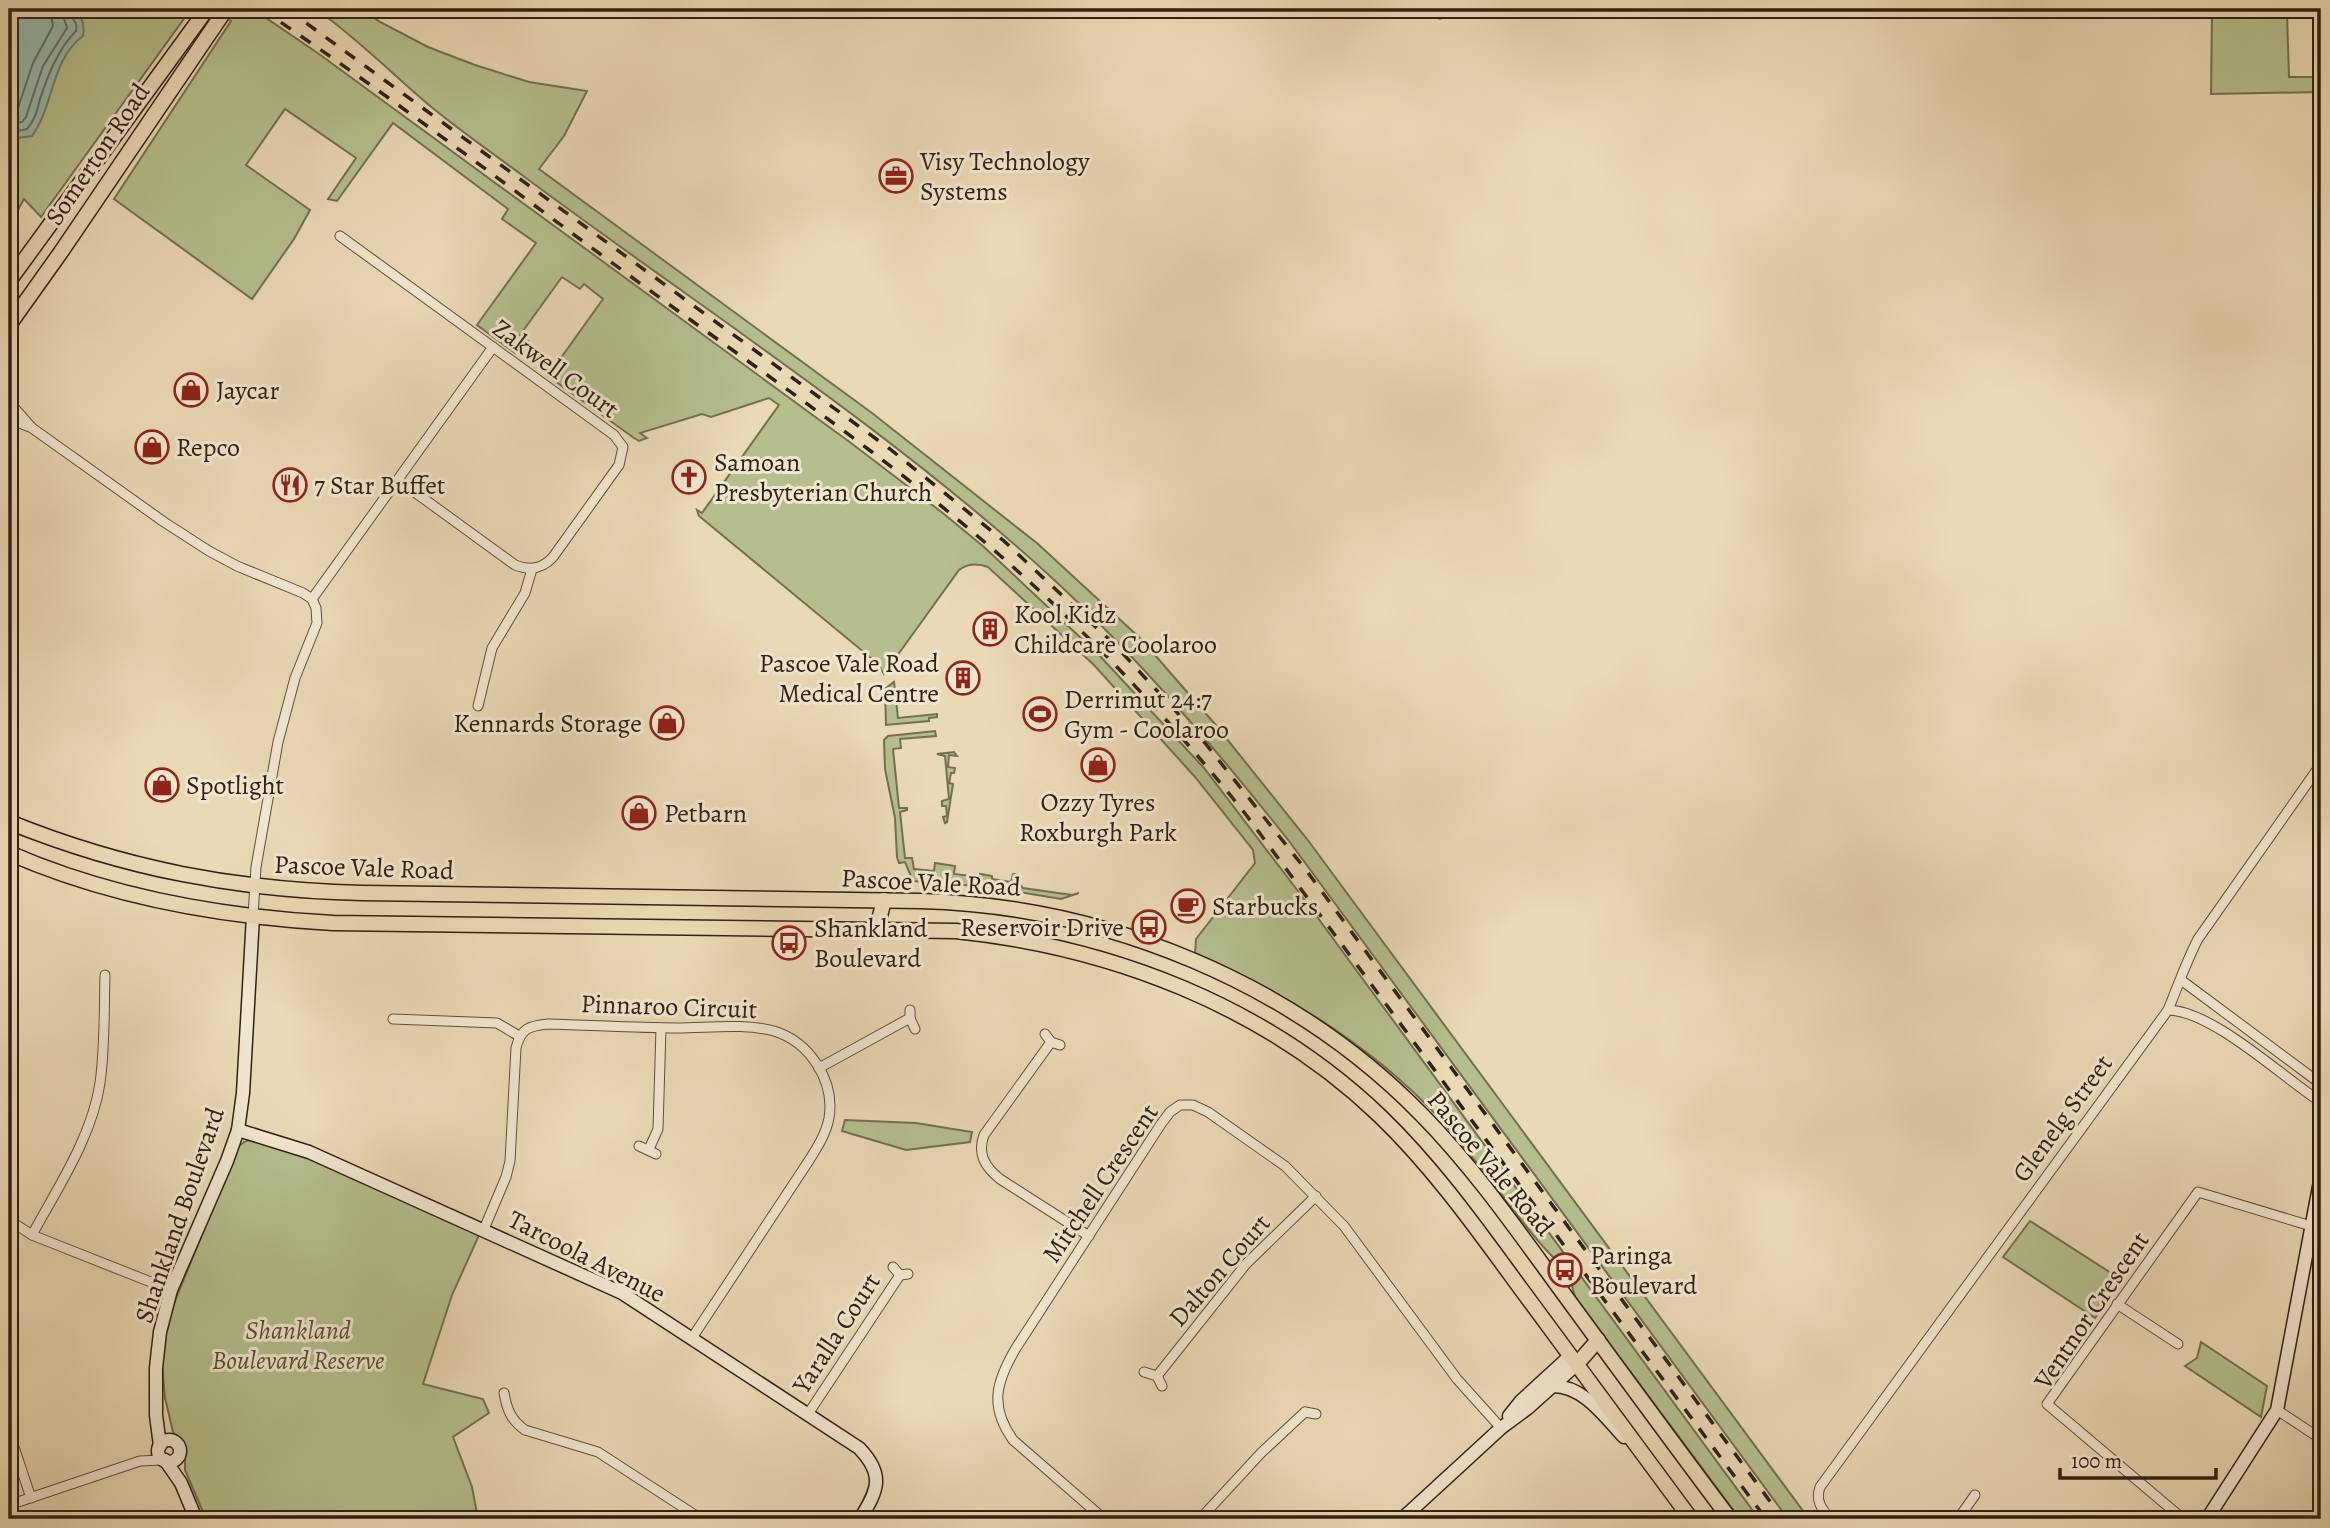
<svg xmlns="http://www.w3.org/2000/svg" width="2330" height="1528" viewBox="0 0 2330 1528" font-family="Alegreya,serif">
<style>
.green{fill:#b5bf8e;stroke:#727050;stroke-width:2}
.water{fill:#98baaf;stroke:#6e7d70;stroke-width:2}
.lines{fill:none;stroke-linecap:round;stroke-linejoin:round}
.shore{stroke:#646e60;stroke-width:2}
.street-casing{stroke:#5e4f3a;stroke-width:11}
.secondary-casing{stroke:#2f2111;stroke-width:15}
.primary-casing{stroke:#2f2111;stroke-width:17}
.street{stroke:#f1e6cf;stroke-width:9}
.secondary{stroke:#f1e6cf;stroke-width:12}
.primary{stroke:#ead9b5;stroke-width:14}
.rail{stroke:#2f2111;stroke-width:3.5;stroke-dasharray:12 12;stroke-linecap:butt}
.labels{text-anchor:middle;stroke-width:6;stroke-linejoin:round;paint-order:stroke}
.street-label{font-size:26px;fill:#2f2111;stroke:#f1e6cf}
.poi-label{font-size:26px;fill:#2f2111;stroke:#f1e6cf;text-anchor:start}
.park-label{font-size:26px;font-style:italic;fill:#575036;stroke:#f1e6cf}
</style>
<rect width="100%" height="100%" fill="#ead9b5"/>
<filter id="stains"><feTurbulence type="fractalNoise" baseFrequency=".00286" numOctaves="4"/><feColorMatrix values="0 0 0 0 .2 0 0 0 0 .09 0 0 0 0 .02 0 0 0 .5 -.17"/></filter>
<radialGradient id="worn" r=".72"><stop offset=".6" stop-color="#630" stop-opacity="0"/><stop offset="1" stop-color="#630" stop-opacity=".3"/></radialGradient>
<g class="green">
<path d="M 9,9 L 191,9 L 41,217 L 24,199 L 9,226 Z"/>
<path d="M 214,9 L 253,9 L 319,54 L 851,443 L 944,514 L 984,547 L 1099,655 L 1204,768 L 1304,899 L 1759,1519 L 1740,1519 L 1575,1297 L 1568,1270 L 1559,1258 L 1556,1260 C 1535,1240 1520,1218 1502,1195 C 1482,1169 1462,1144 1441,1120 C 1374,1047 1285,993 1195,953 L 1196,939 L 1255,863 L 1253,850 L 1195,777 L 1094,665 L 988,567 C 977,563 968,563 959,570 L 884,674 L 879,666 L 872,663 L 871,658 L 699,516 L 697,510 L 702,513 L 779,405 L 769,398 L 711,417 L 702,414 L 640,433 L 647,438 L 639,441 L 634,438 L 548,376 L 603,299 L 584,284 L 580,289 L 562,277 L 520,335 L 528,341 L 515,353 L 477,325 L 536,243 L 502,219 L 508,209 L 393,123 L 337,201 L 328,199 L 356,158 L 285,109 L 246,165 L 310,210 L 294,239 L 252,299 L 114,199 L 231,21 Z"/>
<path d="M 316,9 L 361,9 L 380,22 L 428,47 L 475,65 L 529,82 L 587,91 L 564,136 L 539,169 L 872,413 L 1038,544 L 1141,639 L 1214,723 L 1307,839 L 1809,1519 L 1788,1519 L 1289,841 C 1215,748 1139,658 1051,577 C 888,428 699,307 522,175 C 491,152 459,130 429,105 C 391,73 357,38 316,9 Z"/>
<path d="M 2212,13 L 2287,14 L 2289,77 L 2321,77 L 2321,92 L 2211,94 Z"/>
<path d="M 894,682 L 898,718 L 937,714 L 937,717 L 929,718 L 929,721 L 886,725 L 885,689 Z"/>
<path d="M 935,731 L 936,736 L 900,739 L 901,748 L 893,749 L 899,808 L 907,808 L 907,810 L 900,812 L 905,858 L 912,858 L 914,869 L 934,871 L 935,863 L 955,866 L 954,874 L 979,877 L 980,874 L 992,876 L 992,879 L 1011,882 L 1013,874 L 1020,875 L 1019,883 L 1023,888 L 1072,895 L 1079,893 L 1061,899 L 990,887 L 913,881 L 905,862 L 899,863 L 897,857 L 895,818 L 885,769 L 884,740 L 888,736 Z"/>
<path d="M 954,752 L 957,756 L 949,755 L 948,767 L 955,768 L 954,773 L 951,773 L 949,783 L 953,784 L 947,822 L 945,823 L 943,817 L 947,816 L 946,806 L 942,806 L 942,801 L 949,799 L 945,756 L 937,754 Z"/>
<path d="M 845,1120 L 916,1123 L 972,1132 L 970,1142 L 906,1150 L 842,1131 Z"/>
<path d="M 251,1139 L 307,1156 L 480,1233 L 452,1295 L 423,1384 L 483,1399 L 489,1413 L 453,1437 L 472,1487 L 478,1519 L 206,1519 L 185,1470 L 185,1447 L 173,1432 L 165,1398 L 162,1365 L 166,1333 L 174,1303 L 238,1147 L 244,1142 Z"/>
<path d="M 2030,1221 L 2122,1280 L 2095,1318 L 2003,1257 Z"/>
<path d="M 2201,1342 L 2267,1386 L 2261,1417 L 2185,1366 L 2197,1358 Z"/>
</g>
<path class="water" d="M 9,9 L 75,9 C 82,19 85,23 83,36 C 51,59 54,106 32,136 L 9,139 Z"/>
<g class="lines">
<g class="shore">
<path d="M 9,113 L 17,111 L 33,63 L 53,26 L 50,9"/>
<path d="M 9,124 L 22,122 L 26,117 L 43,66 L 67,28 L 61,9"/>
<path d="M 9,133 L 27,129 C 35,120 37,111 40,99 C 48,75 58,49 76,31 C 79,21 69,18 69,9"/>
</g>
<defs>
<g id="street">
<path d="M 1424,9 L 1440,14 L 1456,9"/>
<path d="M 340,236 L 614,435 L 623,447 L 619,465 L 553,557 C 542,569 530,571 515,565 L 398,480"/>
<path d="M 9,402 L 32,428 L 164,522 L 209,551 L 237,566 L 303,593 L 312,599 L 316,608 L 317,623 L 295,678 L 278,742 L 256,867 L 253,916"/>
<path d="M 9,419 L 30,427"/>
<path d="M 312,599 L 493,347"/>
<path d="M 478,706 L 492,648 L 525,593 L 532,569"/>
<path d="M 2181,980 L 2321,1084"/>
<path d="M 910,1010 L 910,1018 L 915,1029"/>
<path d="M 2168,1010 C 2213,1011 2282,1077 2321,1102"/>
<path d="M 393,1019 L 497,1023 L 519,1036"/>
<path d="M 1045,1034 L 1051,1042 L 1060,1045"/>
<path d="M 1051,1042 L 984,1135 C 977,1154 985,1167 1000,1179 L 1089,1236"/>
<path d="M 819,1068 L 910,1018"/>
<path d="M 639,1146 L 656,1154"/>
<path d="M 649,1149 L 658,1129 L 661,1028"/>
<path d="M 9,1220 L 32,1235 L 171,1290"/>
<path d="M 484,1229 L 506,1177 L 510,1161 L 516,1048 C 521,1028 529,1026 548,1024 C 591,1025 634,1028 677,1028 C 708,1028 744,1023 774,1031 C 810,1042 835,1081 829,1118 C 826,1134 817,1148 808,1162 L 692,1338"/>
<path d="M 32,1235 C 58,1187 92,1137 100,1083 C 105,1048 104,1010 105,975"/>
<path d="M 893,1267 L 900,1275 L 908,1274"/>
<path d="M 2117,1304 L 2178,1344"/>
<path d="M 1144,1372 L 1157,1376"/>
<path d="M 1157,1376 L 1246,1264 L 1316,1196"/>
<path d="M 1157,1376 L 1162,1386"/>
<path d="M 504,1393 C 507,1410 511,1420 525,1430 L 598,1452 L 701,1519"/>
<path d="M 2277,1410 L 2321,1439"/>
<path d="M 1305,1412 L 1316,1414"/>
<path d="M 808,1414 L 900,1275"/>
<path d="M 9,1432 L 31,1498"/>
<path d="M 9,1505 L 140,1461 L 163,1460"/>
<path d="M 1104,1519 L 1013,1440 C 989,1406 996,1382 1016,1348 L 1161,1124 L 1170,1112 L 1180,1105 L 1193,1105 L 1208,1112 L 1285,1166 L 1344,1226 L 1457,1379 L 1501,1428"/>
<path d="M 1200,1519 L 1261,1453 L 1305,1412"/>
<path d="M 1830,1519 C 1822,1509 1815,1501 1820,1487 L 2168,1010 C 2178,986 2186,962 2198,939 L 2321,764"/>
<path d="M 1958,1519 L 1975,1495"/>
<path d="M 2183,1519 L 2047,1404 L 2198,1192 L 2311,1226"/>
</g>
<g id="secondary">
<path d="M 238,1130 L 309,1152 L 622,1293 L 859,1448 C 885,1475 878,1490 860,1519"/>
<path d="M 1553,1386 C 1584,1386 1605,1417 1624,1437"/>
<path d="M 1509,1416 L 1521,1401 L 1570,1356"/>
<circle cx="169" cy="1451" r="11"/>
<path d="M 160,1446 L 156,1415 L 156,1368 L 160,1332 L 171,1290 L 227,1161 L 238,1130 L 243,1093 L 253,916"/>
<path d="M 165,1460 L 181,1483 L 196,1519"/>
<path d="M 1402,1519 L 1501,1428 L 1528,1408 L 1577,1364"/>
<path d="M 2207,1519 L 2277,1410 L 2321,1176"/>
</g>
<g id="primary">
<path d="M 9,281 L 207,9"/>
<path d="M 9,325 L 61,252 L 226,9"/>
<path d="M 9,822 C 125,869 237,890 362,893 L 921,901 C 1106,906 1292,982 1422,1115 C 1473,1167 1515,1227 1558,1286 C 1615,1364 1672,1442 1730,1519"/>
<path d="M 9,853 C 112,898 222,917 333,923 L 956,931 C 1112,947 1265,1006 1380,1116 C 1434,1168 1477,1229 1521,1289 C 1578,1365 1634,1443 1691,1519"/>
<path d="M 877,928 L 884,900"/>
<path d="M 1577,1364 L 1598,1340"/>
</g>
</defs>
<use href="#street" class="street-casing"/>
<use href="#secondary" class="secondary-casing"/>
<use href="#primary" class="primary-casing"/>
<use href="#street" class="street"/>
<use href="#secondary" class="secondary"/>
<use href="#primary" class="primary"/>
<g class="rail">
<path d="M 261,9 C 391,96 515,192 641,284 C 760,371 883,454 995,551 C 1087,631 1171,720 1247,816 L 1766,1519"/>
<path d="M 287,9 L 890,449 L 1004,541 L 1115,645 L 1205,743 L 1306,870 L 1783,1519"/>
</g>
</g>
<defs>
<symbol id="office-ring" viewBox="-11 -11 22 22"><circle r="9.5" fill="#f1e6cf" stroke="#8f2418" stroke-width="1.5"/><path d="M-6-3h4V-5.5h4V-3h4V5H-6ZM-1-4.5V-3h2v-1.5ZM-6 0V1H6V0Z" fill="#8f2418"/></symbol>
<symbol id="shop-ring" viewBox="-11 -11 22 22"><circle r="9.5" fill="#f1e6cf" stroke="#8f2418" stroke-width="1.5"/><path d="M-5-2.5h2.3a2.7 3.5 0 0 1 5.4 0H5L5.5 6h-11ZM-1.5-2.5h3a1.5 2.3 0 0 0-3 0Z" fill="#8f2418"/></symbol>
<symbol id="church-ring" viewBox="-11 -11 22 22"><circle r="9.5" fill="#f1e6cf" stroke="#8f2418" stroke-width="1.5"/><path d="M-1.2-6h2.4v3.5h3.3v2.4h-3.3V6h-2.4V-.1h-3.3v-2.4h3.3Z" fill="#8f2418"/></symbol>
<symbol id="restaurant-ring" viewBox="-11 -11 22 22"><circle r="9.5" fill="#f1e6cf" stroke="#8f2418" stroke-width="1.5"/><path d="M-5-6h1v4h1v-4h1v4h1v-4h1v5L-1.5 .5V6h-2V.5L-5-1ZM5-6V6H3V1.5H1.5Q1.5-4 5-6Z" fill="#8f2418"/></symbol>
<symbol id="building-ring" viewBox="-11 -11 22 22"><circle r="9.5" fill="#f1e6cf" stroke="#8f2418" stroke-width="1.5"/><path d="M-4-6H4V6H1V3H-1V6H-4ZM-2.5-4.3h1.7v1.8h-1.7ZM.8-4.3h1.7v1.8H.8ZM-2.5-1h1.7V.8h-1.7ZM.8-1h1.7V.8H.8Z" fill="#8f2418"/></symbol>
<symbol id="stadium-ring" viewBox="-11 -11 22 22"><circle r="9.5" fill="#f1e6cf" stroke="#8f2418" stroke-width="1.5"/><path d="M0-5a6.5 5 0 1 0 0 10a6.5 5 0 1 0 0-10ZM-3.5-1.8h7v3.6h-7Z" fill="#8f2418"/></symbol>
<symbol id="cafe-ring" viewBox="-11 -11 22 22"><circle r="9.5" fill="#f1e6cf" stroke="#8f2418" stroke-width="1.5"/><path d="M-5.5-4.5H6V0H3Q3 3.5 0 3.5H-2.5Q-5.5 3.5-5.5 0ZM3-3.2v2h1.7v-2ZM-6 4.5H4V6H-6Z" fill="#8f2418"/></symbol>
<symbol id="bus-ring" viewBox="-11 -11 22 22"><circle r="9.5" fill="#f1e6cf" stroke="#8f2418" stroke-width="1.5"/><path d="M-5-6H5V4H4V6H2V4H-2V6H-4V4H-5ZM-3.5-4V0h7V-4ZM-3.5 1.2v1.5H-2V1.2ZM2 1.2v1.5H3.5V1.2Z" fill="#8f2418"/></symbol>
</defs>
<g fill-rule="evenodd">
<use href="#office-ring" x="877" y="157" width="38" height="38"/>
<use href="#shop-ring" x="172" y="371" width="38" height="38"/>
<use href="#shop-ring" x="133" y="428" width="38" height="38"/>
<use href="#church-ring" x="670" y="458" width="38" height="38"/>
<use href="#restaurant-ring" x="271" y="466" width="38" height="38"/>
<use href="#building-ring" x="971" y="610" width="38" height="38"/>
<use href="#building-ring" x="944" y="659" width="38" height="38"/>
<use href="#stadium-ring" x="1021" y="695" width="38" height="38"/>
<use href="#shop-ring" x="648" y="704" width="38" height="38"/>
<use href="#shop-ring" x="1079" y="746" width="38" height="38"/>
<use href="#shop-ring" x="143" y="766" width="38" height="38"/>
<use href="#shop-ring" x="620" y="794" width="38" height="38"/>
<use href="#cafe-ring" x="1169" y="887" width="38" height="38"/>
<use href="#bus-ring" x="1130" y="908" width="38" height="38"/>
<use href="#bus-ring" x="770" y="924" width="38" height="38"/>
<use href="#bus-ring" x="1546" y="1251" width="38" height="38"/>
</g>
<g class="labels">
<g class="street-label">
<text transform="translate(97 154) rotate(-56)" y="9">Somerton Road</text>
<text transform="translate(556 368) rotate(36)" y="9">Zakwell Court</text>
<text transform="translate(364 867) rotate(2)" y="9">Pascoe Vale Road</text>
<text transform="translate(931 882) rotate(3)" y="9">Pascoe Vale Road</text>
<text transform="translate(669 1006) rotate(2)" y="9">Pinnaroo Circuit</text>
<text transform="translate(2062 1118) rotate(-54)" y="9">Glenelg Street</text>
<text transform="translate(1491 1163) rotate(50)" y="9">Pascoe Vale Road</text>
<text transform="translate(1100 1183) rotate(-56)" y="9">Mitchell Crescent</text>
<text transform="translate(179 1215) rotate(-71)" y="9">Shankland Boulevard</text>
<text transform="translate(587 1256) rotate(27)" y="9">Tarcoola Avenue</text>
<text transform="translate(1219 1270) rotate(-49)" y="9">Dalton Court</text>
<text transform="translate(2091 1310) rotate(-56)" y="9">Ventnor Crescent</text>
<text transform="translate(836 1333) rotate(-57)" y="9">Yaralla Court</text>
</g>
<g class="poi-label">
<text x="920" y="170">Visy Technology<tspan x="920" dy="30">Systems</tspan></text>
<text x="216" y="399">Jaycar</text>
<text x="176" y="456">Repco</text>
<text x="714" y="471">Samoan<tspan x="714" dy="30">Presbyterian Church</tspan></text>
<text x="314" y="494">7 Star Buffet</text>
<text x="1014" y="623">Kool Kidz<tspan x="1014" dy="30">Childcare Coolaroo</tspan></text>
<text x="939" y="672" text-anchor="end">Pascoe Vale Road<tspan x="939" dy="30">Medical Centre</tspan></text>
<text x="1064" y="708">Derrimut 24:7<tspan x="1064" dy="30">Gym - Coolaroo</tspan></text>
<text x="642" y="732" text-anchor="end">Kennards Storage</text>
<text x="186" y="794">Spotlight</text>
<text x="1098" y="811" text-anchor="middle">Ozzy Tyres<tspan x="1098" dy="30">Roxburgh Park</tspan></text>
<text x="664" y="822">Petbarn</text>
<text x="1212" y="915">Starbucks</text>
<text x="1124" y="936" text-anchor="end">Reservoir Drive</text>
<text x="814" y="937">Shankland<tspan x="814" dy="30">Boulevard</tspan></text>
<text x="1590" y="1264">Paringa<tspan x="1590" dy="30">Boulevard</tspan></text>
</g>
<g class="park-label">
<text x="298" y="1339">Shankland<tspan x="298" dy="30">Boulevard Reserve</tspan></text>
</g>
</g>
<rect width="2330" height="1528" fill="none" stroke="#ead9b5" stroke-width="35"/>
<rect x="10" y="10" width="2309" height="1507" fill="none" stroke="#2f2111" stroke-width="3.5"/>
<rect x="18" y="18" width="2295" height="1493" fill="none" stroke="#2f2111" stroke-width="2"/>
<path d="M2060 1468v10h156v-10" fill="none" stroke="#2f2111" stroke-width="3.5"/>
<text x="2071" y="1468" font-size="21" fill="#2f2111" stroke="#f1e6cf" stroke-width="5" paint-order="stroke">100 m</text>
<rect width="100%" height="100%" filter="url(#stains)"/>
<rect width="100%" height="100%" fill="url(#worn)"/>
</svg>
